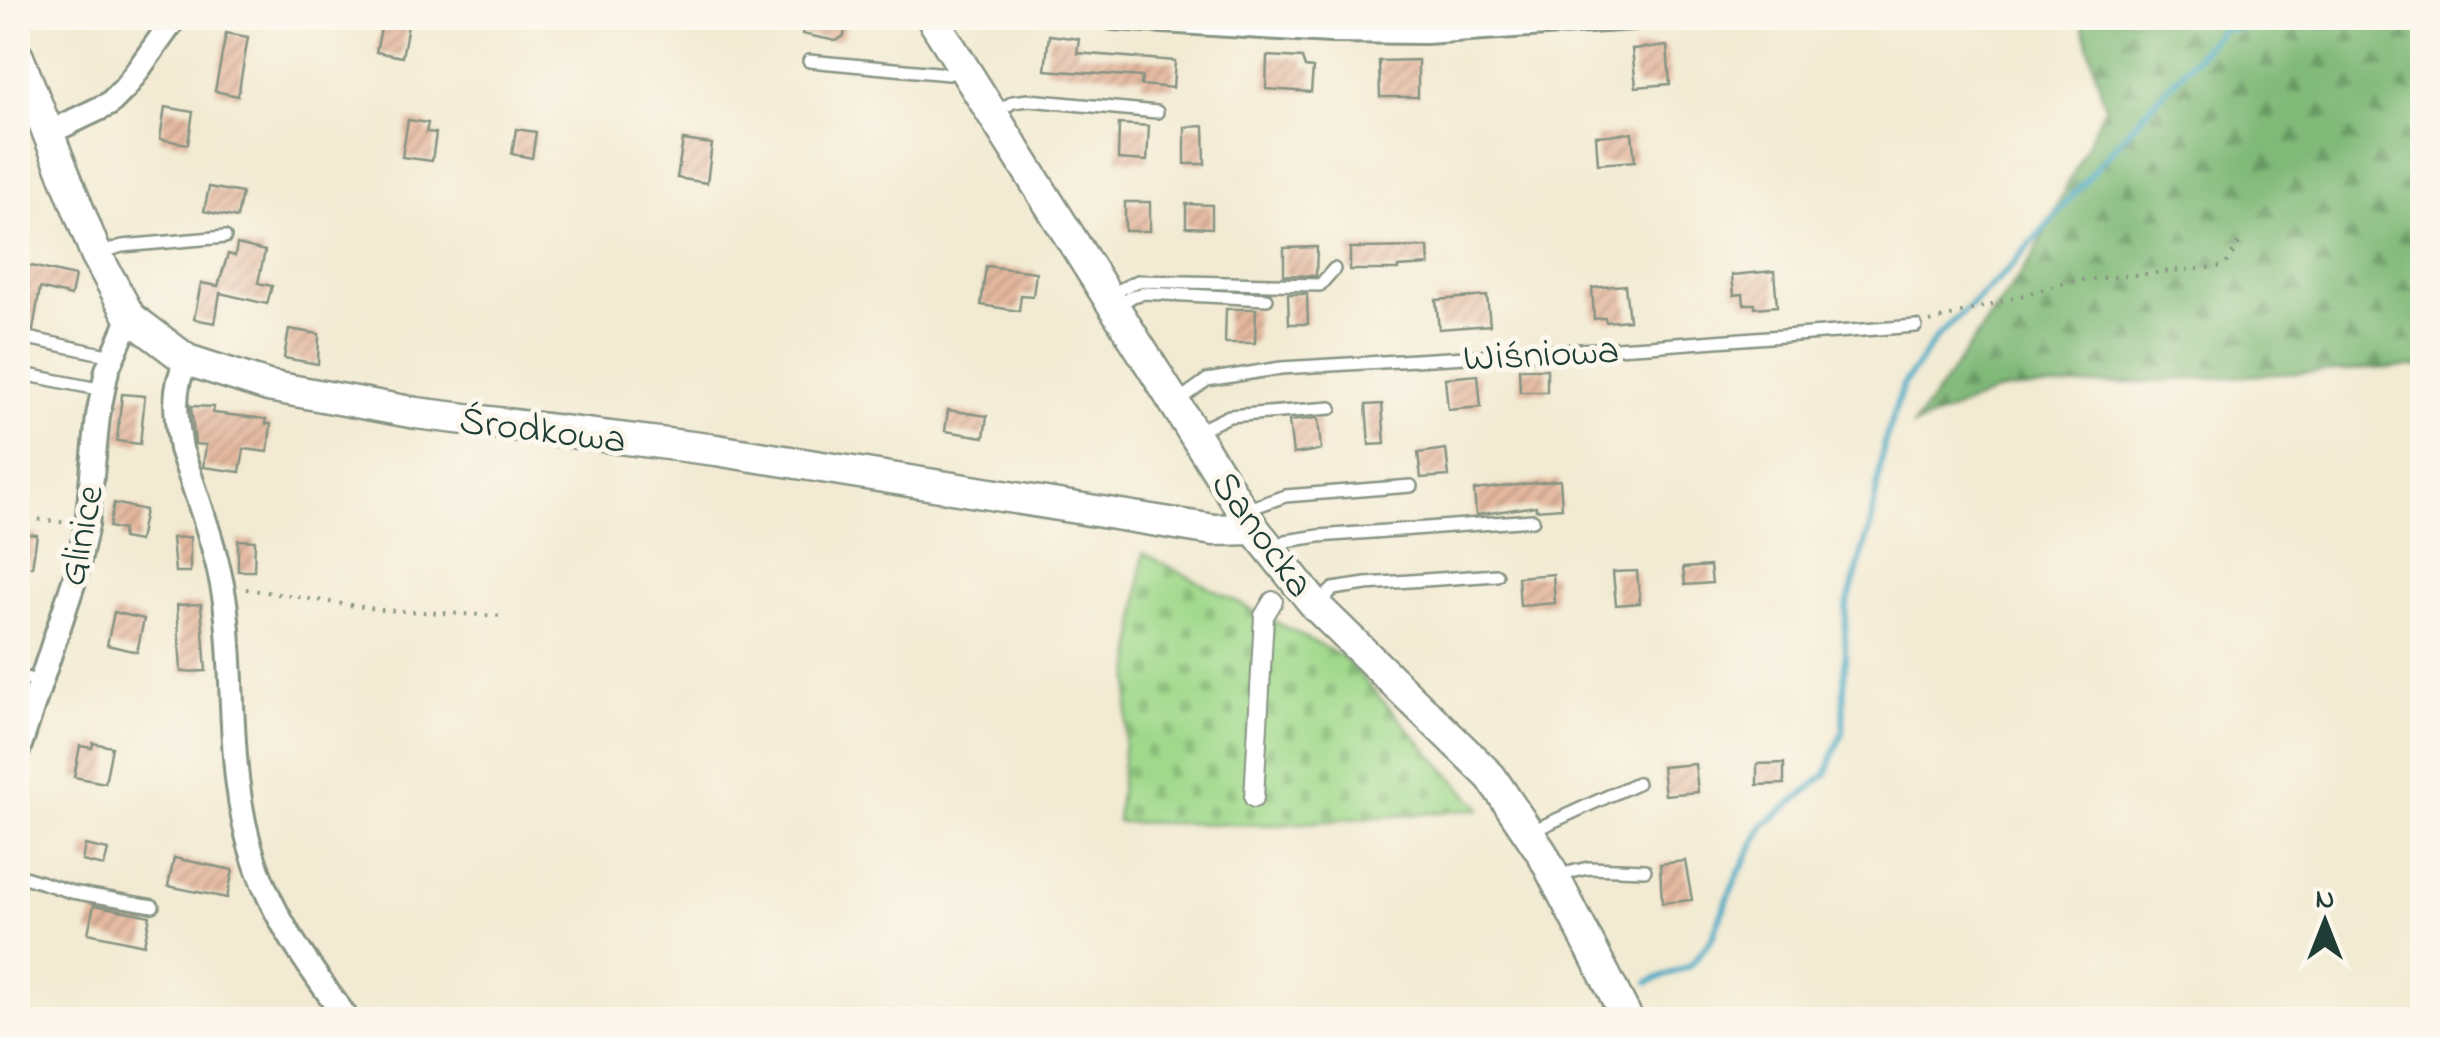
<svg xmlns="http://www.w3.org/2000/svg" width="2440" height="1037" viewBox="0 0 2440 1037" font-family="'Indie Flower',sans-serif">
<style>
.forest{fill:url(#forest-firs);stroke:#507b56;stroke-width:2.5}
.cemetery{fill:url(#cemetery-stones);stroke:#608b60;stroke-width:2.5}
.lines{fill:none;stroke-linecap:round;stroke-linejoin:round}
.stream{stroke:#43a7c3;stroke-width:6}
.building{fill:url(#building-hatch)}
.service-casing{stroke:#889483;stroke-width:16}
.pedestrian-casing{stroke:#889483;stroke-width:22}
.minor-casing{stroke:#889483;stroke-width:28}
.tertiary-casing{stroke:#889483;stroke-width:35}
.path{stroke:#889483;stroke-width:4;stroke-dasharray:2.5 8;stroke-linecap:butt}
.service{stroke:#fff;stroke-width:11}
.pedestrian{stroke:#fff;stroke-width:18}
.minor{stroke:#fff;stroke-width:22}
.tertiary{stroke:#fff;stroke-width:30}
.labels{text-anchor:middle;stroke-width:10;stroke-linejoin:round;paint-order:stroke}
.street-label{font-size:40px;fill:#1f3d34;stroke:#fbf7ec}
</style>
<defs>
<pattern id="forest-firs" width="22" height="20" patternUnits="userSpaceOnUse" patternTransform="scale(2.5)"><rect width="22" height="20" fill="#80b978"/><path d="M5 1l3.5 6h-7zM16 11l3.5 6h-7z" fill="#689863"/></pattern>
<pattern id="cemetery-stones" width="16" height="16" patternUnits="userSpaceOnUse" patternTransform="scale(2.5)"><rect width="16" height="16" fill="#a0d98c"/><path d="M2 7V4a2 2 0 0 1 4 0v3zM10 15v-3a2 2 0 0 1 4 0v3z" fill="#89bb79"/></pattern>
<pattern id="building-hatch" width="6" height="6" patternUnits="userSpaceOnUse" patternTransform="scale(2.5)"><rect width="6" height="6" fill="#e5b89f"/><path d="M-1 1l2-2M0 6l6-6M5 7l2-2" fill="none" stroke="#b99782"/></pattern>
</defs>
<rect width="100%" height="100%" fill="#fbf7ec"/>
<filter id="ink" filterUnits="userSpaceOnUse"><feTurbulence type="fractalNoise" baseFrequency=".01" numOctaves="2"/><feDisplacementMap in="SourceGraphic" scale="20" xChannelSelector="R" yChannelSelector="G"/><feConvolveMatrix kernelMatrix="1 2 1 2 8 2 1 2 1" color-interpolation-filters="sRGB"/></filter>
<filter id="wash" filterUnits="userSpaceOnUse"><feTurbulence type="fractalNoise" baseFrequency=".0048" numOctaves="4" result="noise"/><feDisplacementMap in="SourceGraphic" scale="40" xChannelSelector="R" yChannelSelector="G"/><feGaussianBlur stdDeviation="2.25" result="paint"/><feColorMatrix in="noise" values="0 0 0 0 0 0 0 0 0 0 0 0 0 0 0 0 0 1.4 0 .05"/><feComposite in="paint" operator="in"/></filter>
<g filter="url(#wash)">
<rect width="100%" height="100%" fill="#f2ead2"/>
<path class="forest" d="M 2081,18 L 2422,18 L 2422,366 L 2001,390 L 1913,426 L 2032,258 L 2105,107 Z"/>
<path class="cemetery" d="M 1143,553 L 1343,657 L 1481,809 L 1276,825 L 1117,822 Z"/>
<g class="lines">
<path class="stream" d="M 1648,982 L 1690,966 L 1712,938 L 1738,874 L 1764,825 L 1826,775 L 1843,730 L 1846,608 L 1871,524 L 1884,444 L 1903,385 L 1937,337 L 2008,270 L 2135,123 L 2222,29 L 2422,19"/>
</g>
<g id="blocks">
<g class="building">
<path d="M 383,18 L 409,20 L 402,57 L 376,52 Z"/>
<path d="M 804,18 L 846,18 L 844,36 L 836,41 L 802,34 Z"/>
<path d="M 226,33 L 248,37 L 238,96 L 215,91 Z"/>
<path d="M 1049,35 L 1079,39 L 1077,53 L 1175,61 L 1173,88 L 1141,85 L 1142,77 L 1045,70 Z"/>
<path d="M 1667,46 L 1670,84 L 1636,87 L 1632,49 Z"/>
<path d="M 1267,56 L 1302,58 L 1305,67 L 1313,68 L 1311,92 L 1266,89 Z"/>
<path d="M 1418,60 L 1418,97 L 1380,97 L 1379,61 Z"/>
<path d="M 165,107 L 193,112 L 188,144 L 160,139 Z"/>
<path d="M 408,120 L 428,123 L 426,132 L 436,133 L 432,161 L 402,157 Z"/>
<path d="M 1119,124 L 1149,126 L 1147,161 L 1118,159 Z"/>
<path d="M 1204,126 L 1205,164 L 1185,164 L 1185,127 Z"/>
<path d="M 516,129 L 536,132 L 532,158 L 512,154 Z"/>
<path d="M 1632,133 L 1635,161 L 1598,164 L 1596,136 Z"/>
<path d="M 683,140 L 712,144 L 707,183 L 677,178 Z"/>
<path d="M 209,187 L 242,193 L 237,218 L 204,211 Z"/>
<rect x="1125" y="202" width="25" height="29"/>
<path d="M 1186,204 L 1212,205 L 1212,228 L 1186,227 Z"/>
<path d="M 237,244 L 265,251 L 258,283 L 272,286 L 267,304 L 220,293 L 215,323 L 194,319 L 201,283 L 218,286 L 228,254 L 235,256 Z"/>
<path d="M 1317,247 L 1316,276 L 1284,275 L 1284,248 Z"/>
<path d="M 1428,247 L 1429,265 L 1398,267 L 1398,270 L 1350,270 L 1350,248 Z"/>
<path d="M 27,265 L 75,276 L 71,296 L 40,288 L 33,330 L 18,327 L 18,304 Z"/>
<path d="M 986,266 L 1036,272 L 1033,296 L 1021,295 L 1019,311 L 981,305 Z"/>
<path d="M 1774,271 L 1777,306 L 1755,308 L 1755,304 L 1744,304 L 1743,294 L 1734,295 L 1732,275 Z"/>
<path d="M 1625,285 L 1629,320 L 1606,322 L 1605,318 L 1594,319 L 1592,288 Z"/>
<path d="M 1288,294 L 1307,294 L 1308,324 L 1289,324 Z"/>
<path d="M 1487,296 L 1490,325 L 1439,329 L 1436,300 Z"/>
<path d="M 1226,309 L 1256,309 L 1255,343 L 1225,343 Z"/>
<path d="M 289,329 L 319,334 L 318,364 L 284,358 Z"/>
<path d="M 1519,369 L 1547,369 L 1547,392 L 1520,392 Z"/>
<path d="M 1478,375 L 1481,407 L 1448,410 L 1445,378 Z"/>
<path d="M 122,394 L 145,396 L 140,444 L 117,441 Z"/>
<path d="M 1382,404 L 1385,444 L 1369,445 L 1366,405 Z"/>
<path d="M 191,406 L 214,407 L 213,413 L 266,419 L 266,424 L 271,424 L 268,452 L 244,449 L 240,472 L 203,467 L 206,445 L 195,444 Z"/>
<path d="M 948,410 L 987,416 L 984,437 L 945,431 Z"/>
<path d="M 1318,418 L 1321,450 L 1293,454 L 1289,421 Z"/>
<path d="M 1446,449 L 1449,476 L 1421,478 L 1418,453 Z"/>
<path d="M 1560,480 L 1562,508 L 1536,510 L 1536,506 L 1476,515 L 1474,490 Z"/>
<path d="M 114,503 L 145,510 L 139,541 L 122,538 L 123,530 L 109,527 Z"/>
<path d="M 18,533 L 37,535 L 32,567 L 18,565 Z"/>
<path d="M 190,537 L 190,572 L 175,572 L 172,538 Z"/>
<path d="M 238,540 L 255,541 L 254,571 L 238,571 Z"/>
<path d="M 1710,566 L 1712,583 L 1685,585 L 1683,568 Z"/>
<path d="M 1637,571 L 1640,603 L 1616,605 L 1613,572 Z"/>
<path d="M 1553,574 L 1555,603 L 1520,606 L 1518,577 Z"/>
<path d="M 201,604 L 206,671 L 181,672 L 177,605 Z"/>
<path d="M 114,612 L 144,619 L 137,652 L 107,645 Z"/>
<path d="M 93,743 L 112,747 L 105,783 L 74,777 L 80,746 L 92,748 Z"/>
<path d="M 1784,763 L 1784,784 L 1757,785 L 1757,764 Z"/>
<path d="M 1695,764 L 1698,792 L 1665,795 L 1662,767 Z"/>
<path d="M 85,845 L 108,850 L 104,866 L 82,861 Z"/>
<path d="M 174,858 L 233,870 L 227,898 L 168,886 Z"/>
<path d="M 1685,861 L 1692,900 L 1662,903 L 1660,864 Z"/>
<path d="M 94,905 L 150,916 L 144,945 L 88,933 Z"/>
</g>
</g>
</g>
<g filter="url(#ink)">
<use href="#blocks" fill-opacity="0" stroke="#889483" stroke-width="2.5"/>
<g class="lines">
<defs>
<g id="service">
<path d="M 809,61 L 948,74 L 963,68"/>
<path d="M 993,115 L 1013,102 L 1029,100 L 1157,112"/>
<path d="M 100,253 L 122,246 L 225,237"/>
<path d="M 1107,296 L 1138,281 L 1320,285 L 1334,269"/>
<path d="M 1115,308 L 1133,296 L 1145,293 L 1267,299"/>
<path d="M 18,336 L 112,356"/>
<path d="M 18,373 L 103,390"/>
<path d="M 1175,403 L 1207,380 L 1281,368 L 1649,346 L 1916,326"/>
<path d="M 1194,433 L 1229,416 L 1331,408"/>
<path d="M 1243,511 L 1285,496 L 1411,486"/>
<path d="M 1275,550 L 1286,541 L 1319,536 L 1533,520"/>
<path d="M 1319,603 L 1333,589 L 1366,584 L 1497,575"/>
<path d="M 18,676 L 38,681"/>
<path d="M 1530,832 L 1637,783"/>
<path d="M 18,875 L 72,892 L 153,906"/>
<path d="M 1555,876 L 1588,868 L 1645,870"/>
</g>
<path id="pedestrian" d="M 1254,798 L 1264,616 L 1273,601"/>
<g id="minor">
<path d="M 1113,18 L 1330,31 L 1425,32 L 1634,18"/>
<path d="M 46,134 L 109,104 L 125,88 L 175,18"/>
<path d="M 187,360 C 171,389 176,418 181,449 C 199,503 222,562 227,619 C 235,700 228,784 255,862 C 274,920 312,971 348,1020"/>
<path d="M 18,751 L 75,578 L 87,525 L 98,416 L 107,370 L 130,317"/>
</g>
<g id="tertiary">
<path d="M 932,18 L 1254,529 L 1316,606 L 1491,777 L 1542,853 L 1628,1020"/>
<path d="M 18,57 L 96,254 L 130,317 L 187,360 L 268,386 L 416,413 L 716,450 L 1214,530 L 1254,529"/>
</g>
</defs>
<use href="#service" class="service-casing"/>
<use href="#pedestrian" class="pedestrian-casing"/>
<use href="#minor" class="minor-casing"/>
<use href="#tertiary" class="tertiary-casing"/>
<g class="path">
<path d="M 1930,322 L 2072,281 L 2225,266 L 2239,243"/>
<path d="M 18,517 L 68,523"/>
<path d="M 246,589 L 382,610 L 502,616"/>
</g>
<use href="#service" class="service"/>
<use href="#pedestrian" class="pedestrian"/>
<use href="#minor" class="minor"/>
<use href="#tertiary" class="tertiary"/>
</g>
</g>
<g class="labels">
<g class="street-label">
<text transform="translate(1541 352) rotate(-3)" y="14">Wiśniowa</text>
<text transform="translate(543 428) rotate(7)" y="14">Środkowa</text>
<text transform="translate(1264 533) rotate(54)" y="14">Sanocka</text>
<text transform="translate(79 535) rotate(-79)" y="14">Glinice</text>
</g>
</g>
<rect width="2440" height="1037" fill="none" stroke="#fbf7ec" stroke-width="60"/>
<g transform="translate(2325 922)" stroke="#fbf7ec" stroke-width="8" paint-order="stroke">
<path d="M0-8L18 38L0 25L-18 38Z" fill="#1f3d34"/>
<text y="-15" font-size="28" font-weight="bold" text-anchor="middle" fill="#1f3d34">N</text>
</g>
</svg>
